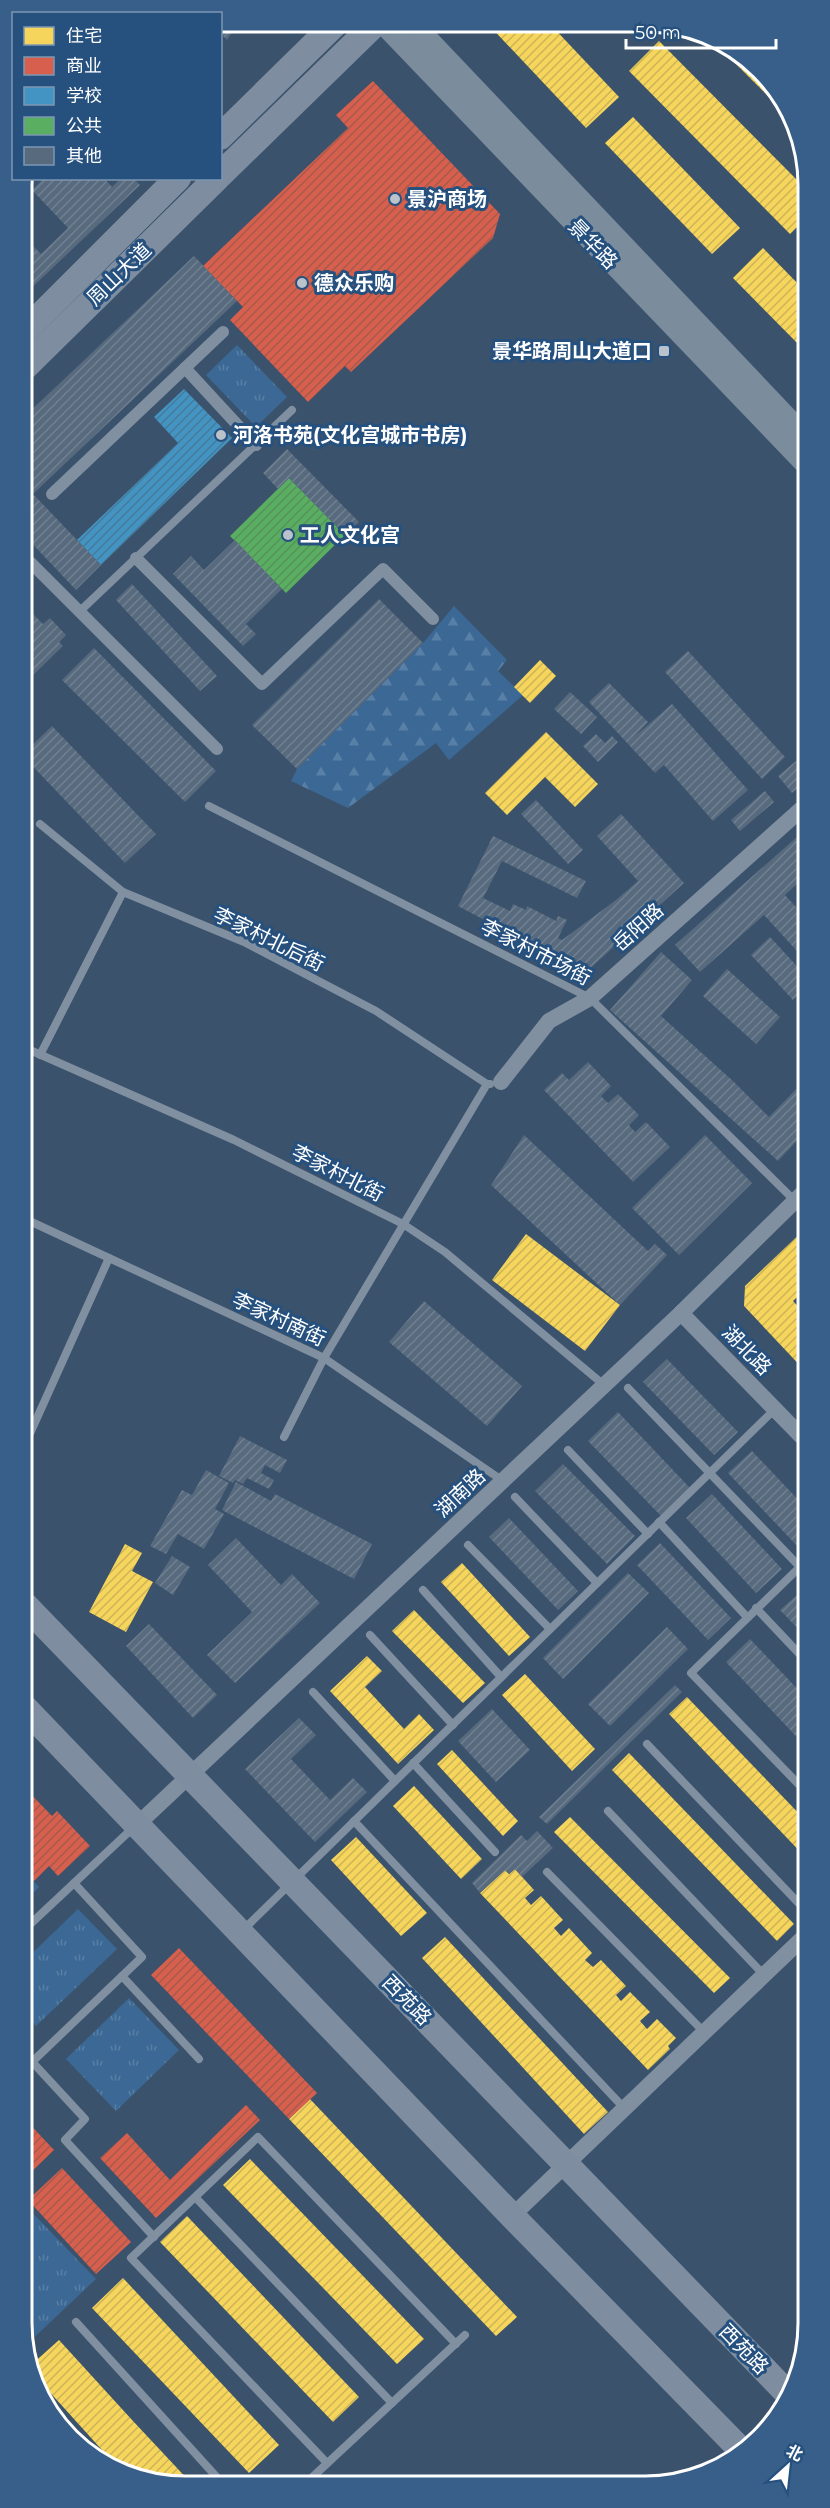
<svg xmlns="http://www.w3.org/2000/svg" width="830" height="2508" viewBox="0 0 830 2508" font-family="Montserrat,'Noto Sans SC',sans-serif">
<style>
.grass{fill:url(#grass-tufts)}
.forest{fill:url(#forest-firs)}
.homes{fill:url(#homes-hatch)}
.shops{fill:url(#shops-hatch)}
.schools{fill:url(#schools-hatch)}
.public{fill:url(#public-hatch)}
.building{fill:url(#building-hatch)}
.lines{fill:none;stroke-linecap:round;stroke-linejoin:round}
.path{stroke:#8090a1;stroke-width:4;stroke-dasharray:3 4.5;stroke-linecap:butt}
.service{stroke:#8090a1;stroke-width:8}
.pedestrian{stroke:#8090a1;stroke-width:12}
.minor{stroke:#8090a1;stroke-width:16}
.secondary{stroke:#7b8c9d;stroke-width:22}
.primary{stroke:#7e8ea0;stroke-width:26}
.poi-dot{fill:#bac2cb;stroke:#26517f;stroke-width:2}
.labels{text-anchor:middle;stroke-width:6;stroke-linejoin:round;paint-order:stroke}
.poi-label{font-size:20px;font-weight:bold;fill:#fff;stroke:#26517f;text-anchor:start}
.street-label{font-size:20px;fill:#fff;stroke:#26517f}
.rim{fill:none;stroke:#fff;stroke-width:3}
</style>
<defs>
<pattern id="grass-tufts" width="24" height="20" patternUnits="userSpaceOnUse" patternTransform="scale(1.5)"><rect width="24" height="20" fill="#3b6895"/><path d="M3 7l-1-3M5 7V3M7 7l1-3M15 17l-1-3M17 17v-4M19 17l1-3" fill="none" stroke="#587fa5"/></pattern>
<pattern id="forest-firs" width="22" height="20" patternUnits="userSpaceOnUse" patternTransform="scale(1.5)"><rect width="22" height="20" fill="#3b6895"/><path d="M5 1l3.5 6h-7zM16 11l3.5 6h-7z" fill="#587fa5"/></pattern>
<pattern id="homes-hatch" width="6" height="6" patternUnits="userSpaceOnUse" patternTransform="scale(1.5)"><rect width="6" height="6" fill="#f6d55c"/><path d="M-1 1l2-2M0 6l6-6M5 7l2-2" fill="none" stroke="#ccb358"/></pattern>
<pattern id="shops-hatch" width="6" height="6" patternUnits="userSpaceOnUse" patternTransform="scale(1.5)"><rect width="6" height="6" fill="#d6604d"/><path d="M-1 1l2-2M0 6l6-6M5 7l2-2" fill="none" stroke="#a6594d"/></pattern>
<pattern id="schools-hatch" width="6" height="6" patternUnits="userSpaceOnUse" patternTransform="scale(1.5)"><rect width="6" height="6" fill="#4393c3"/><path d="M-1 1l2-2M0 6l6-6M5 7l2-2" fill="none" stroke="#467a99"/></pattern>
<pattern id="public-hatch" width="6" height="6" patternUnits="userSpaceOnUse" patternTransform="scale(1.5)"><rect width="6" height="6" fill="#5aae61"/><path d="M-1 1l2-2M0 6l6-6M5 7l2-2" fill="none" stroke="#56915b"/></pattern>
<pattern id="building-hatch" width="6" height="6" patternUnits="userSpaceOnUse" patternTransform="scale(1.5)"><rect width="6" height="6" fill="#576a7e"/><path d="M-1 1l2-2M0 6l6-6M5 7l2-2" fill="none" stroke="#708091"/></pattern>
</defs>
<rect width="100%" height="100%" fill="#3a526b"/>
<g class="grass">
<path d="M 237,345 L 287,397 L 256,427 L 206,375 Z"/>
<path d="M 24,1871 L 39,1887 L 24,1903 Z"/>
<path d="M 78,1909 L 117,1949 L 36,2026 L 24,2013 L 24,1961 Z"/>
<path d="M 129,1998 L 179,2050 L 116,2111 L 66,2059 Z"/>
<path d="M 24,2204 L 96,2279 L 24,2347 Z"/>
</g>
<path class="forest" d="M 454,606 L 507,660 L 498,671 L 523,695 L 449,760 L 436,743 L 348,808 L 291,781 L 297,769 L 423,643 Z"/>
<g class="homes">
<path d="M 487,23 L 549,23 L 619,97 L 586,128 Z"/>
<path d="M 659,41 L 806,189 L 806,218 L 790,234 L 629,71 Z"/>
<path d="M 720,48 L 761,69 L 783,111 Z"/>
<path d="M 633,117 L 740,228 L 712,254 L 605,143 Z"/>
<path d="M 763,248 L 806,292 L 806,352 L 733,278 Z"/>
<path d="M 540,660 L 556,676 L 530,703 L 514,687 Z"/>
<path d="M 546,732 L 598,784 L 575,807 L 545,777 L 507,815 L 485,793 Z"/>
<path d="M 807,1227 L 807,1288 L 793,1301 L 807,1316 L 807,1373 L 744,1306 L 745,1286 Z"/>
<path d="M 526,1234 L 620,1305 L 585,1351 L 492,1280 Z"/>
<path d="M 125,1544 L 142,1553 L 132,1571 L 153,1582 L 126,1632 L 89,1612 Z"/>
<path d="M 462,1563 L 530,1637 L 509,1656 L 441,1582 Z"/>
<path d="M 414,1610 L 485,1683 L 463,1703 L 392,1631 Z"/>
<path d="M 367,1656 L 382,1671 L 365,1687 L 404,1729 L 419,1714 L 434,1730 L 398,1764 L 330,1691 Z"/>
<path d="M 525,1674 L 595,1749 L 572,1771 L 502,1695 Z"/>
<path d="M 687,1697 L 808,1823 L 808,1860 L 669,1714 Z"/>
<path d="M 452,1750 L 518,1821 L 503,1836 L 437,1764 Z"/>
<path d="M 629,1753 L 794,1924 L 777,1941 L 612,1770 Z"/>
<path d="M 414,1786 L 482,1859 L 461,1879 L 393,1806 Z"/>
<path d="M 570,1817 L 730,1978 L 714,1993 L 554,1832 Z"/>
<path d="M 356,1837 L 427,1913 L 401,1936 L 331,1860 Z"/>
<path d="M 515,1869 L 534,1890 L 525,1898 L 531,1905 L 541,1896 L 563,1920 L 554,1928 L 561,1936 L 569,1928 L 592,1953 L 585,1960 L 593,1967 L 601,1960 L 626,1986 L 616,1995 L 621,2001 L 630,1992 L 650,2012 L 640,2021 L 647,2029 L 657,2019 L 676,2038 L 668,2046 L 670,2049 L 648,2070 L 480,1893 L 505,1870 L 509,1874 Z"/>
<path d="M 445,1937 L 608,2112 L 584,2134 L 422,1958 Z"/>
<path d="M 310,2099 L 517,2317 L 496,2336 L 289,2119 Z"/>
<path d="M 250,2159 L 424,2339 L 397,2364 L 223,2185 Z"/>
<path d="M 187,2216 L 359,2397 L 333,2422 L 160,2242 Z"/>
<path d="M 123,2278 L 279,2445 L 249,2473 L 92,2308 Z"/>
<path d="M 59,2340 L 133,2421 L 192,2484 L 153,2484 L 115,2463 L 102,2450 L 36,2377 L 30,2366 Z"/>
</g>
<g class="shops">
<path d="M 237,21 L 254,21 L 246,30 Z"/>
<path d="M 373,81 L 500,214 L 493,238 L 351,372 L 345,366 L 308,402 L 230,320 L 243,307 L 203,266 L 348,128 L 336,115 Z"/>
<path d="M 23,1786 L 52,1816 L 57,1811 L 90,1846 L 58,1876 L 49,1866 L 34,1881 L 24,1871 Z"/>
<path d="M 179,1948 L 317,2093 L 289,2119 L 151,1975 Z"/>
<path d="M 246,2105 L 260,2120 L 156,2218 L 100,2158 L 127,2133 L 170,2180 Z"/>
<path d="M 24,2118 L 54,2150 L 24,2179 Z"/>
<path d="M 62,2168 L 131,2242 L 96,2274 L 28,2200 Z"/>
</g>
<path class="schools" d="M 184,389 L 232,438 L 101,565 L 77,540 L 178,443 L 154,417 Z"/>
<path class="public" d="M 289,478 L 345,535 L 286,593 L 230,536 Z"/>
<g class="building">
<path d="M 220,21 L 233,21 L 233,31 L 227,40 L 220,33 Z"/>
<path d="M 44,178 L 104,178 L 112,187 L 121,178 L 133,178 L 140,185 L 22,297 L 21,234 L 41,254 L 68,228 L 32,190 Z"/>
<path d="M 194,256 L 237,301 L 33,494 L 101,565 L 76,590 L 22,533 L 22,419 Z"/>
<path d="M 287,449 L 359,522 L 345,535 L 289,478 L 278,489 L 263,473 Z"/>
<path d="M 235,540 L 282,589 L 246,624 L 256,634 L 243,646 L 173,574 L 191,556 L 204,570 Z"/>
<path d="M 132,584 L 217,676 L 200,691 L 116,600 Z"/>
<path d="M 379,599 L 423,643 L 297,769 L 252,725 Z"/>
<path d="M 22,603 L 43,624 L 50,618 L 66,635 L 59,642 L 63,646 L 22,686 Z"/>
<path d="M 94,648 L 216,771 L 185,802 L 62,680 Z"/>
<path d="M 688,651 L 785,757 L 762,779 L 665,672 Z"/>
<path d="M 609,683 L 648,722 L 634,737 L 672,704 L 748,790 L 713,821 L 664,765 L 655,773 L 589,702 Z"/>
<path d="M 570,692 L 597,717 L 581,734 L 554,709 Z"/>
<path d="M 52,726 L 156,834 L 125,863 L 22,755 Z"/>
<path d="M 596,734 L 605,743 L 612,736 L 618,742 L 598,762 L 583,746 Z"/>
<path d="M 807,752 L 807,781 L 792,793 L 778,776 Z"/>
<path d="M 765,791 L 774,802 L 740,831 L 731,820 Z"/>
<path d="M 536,800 L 583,850 L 568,864 L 521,814 Z"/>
<path d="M 621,814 L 684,883 L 585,973 L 458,906 L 493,836 L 586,881 L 577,898 L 502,861 L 483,898 L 510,911 L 513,904 L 526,910 L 527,906 L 556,921 L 558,916 L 567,920 L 558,938 L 562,940 L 616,900 L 638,881 L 597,836 Z"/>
<path d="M 807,828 L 807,875 L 785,895 L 807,919 L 807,962 L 764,915 L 700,972 L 675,945 Z"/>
<path d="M 770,937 L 807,977 L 807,987 L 793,1000 L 751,955 Z"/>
<path d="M 661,952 L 692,980 L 661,1016 L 734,1082 L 769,1117 L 807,1078 L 807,1130 L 778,1161 L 610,1010 Z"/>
<path d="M 727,969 L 780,1017 L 756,1044 L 703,996 Z"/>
<path d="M 588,1062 L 611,1086 L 601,1096 L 608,1103 L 618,1094 L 639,1115 L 629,1125 L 635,1132 L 646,1122 L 670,1147 L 633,1182 L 544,1090 L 562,1073 L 569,1080 Z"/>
<path d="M 524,1135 L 648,1251 L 655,1244 L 667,1255 L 620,1305 L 491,1185 Z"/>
<path d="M 705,1135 L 752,1183 L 679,1255 L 632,1208 Z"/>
<path d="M 424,1301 L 522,1386 L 487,1426 L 389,1342 Z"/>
<path d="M 667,1359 L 738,1432 L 714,1455 L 643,1382 Z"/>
<path d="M 618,1412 L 690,1488 L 661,1516 L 588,1441 Z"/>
<path d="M 240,1436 L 287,1460 L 280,1473 L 265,1465 L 261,1473 L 274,1480 L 269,1489 L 247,1478 L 243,1484 L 235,1480 L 233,1483 L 219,1476 Z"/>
<path d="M 752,1451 L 808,1510 L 808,1542 L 800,1549 L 728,1473 Z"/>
<path d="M 563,1464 L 635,1536 L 607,1564 L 535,1491 Z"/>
<path d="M 206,1470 L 229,1483 L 215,1509 L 224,1514 L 204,1549 L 178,1534 L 166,1554 L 150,1546 L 182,1490 L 192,1495 Z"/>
<path d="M 236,1482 L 271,1501 L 275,1494 L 372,1544 L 354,1579 L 222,1510 Z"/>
<path d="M 712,1494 L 782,1569 L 756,1593 L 686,1518 Z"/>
<path d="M 509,1518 L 578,1591 L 558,1610 L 489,1537 Z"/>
<path d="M 236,1538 L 281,1585 L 292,1574 L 320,1603 L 235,1683 L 207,1655 L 252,1612 L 208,1565 Z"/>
<path d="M 660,1543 L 731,1618 L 708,1640 L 637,1565 Z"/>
<path d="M 172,1556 L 190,1567 L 173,1595 L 155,1583 Z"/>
<path d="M 628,1573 L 649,1593 L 563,1679 L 543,1658 Z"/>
<path d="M 808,1585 L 808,1639 L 780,1610 Z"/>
<path d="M 149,1624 L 217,1695 L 193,1718 L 126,1646 Z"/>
<path d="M 667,1627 L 688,1649 L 610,1726 L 588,1704 Z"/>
<path d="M 750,1639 L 808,1700 L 808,1749 L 726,1662 Z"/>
<path d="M 675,1685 L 682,1692 L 547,1824 L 539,1817 Z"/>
<path d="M 492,1709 L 530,1750 L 496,1782 L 458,1741 Z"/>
<path d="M 299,1718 L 316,1735 L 291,1759 L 330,1800 L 353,1778 L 367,1792 L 315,1842 L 245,1769 Z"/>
<path d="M 537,1831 L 553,1848 L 522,1877 L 515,1869 L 509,1874 L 505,1870 L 480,1893 L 472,1883 L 521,1835 L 527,1841 Z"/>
</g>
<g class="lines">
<path class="path" d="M 799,483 L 806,490"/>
<g class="service">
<path d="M 21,181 L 24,178"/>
<path d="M 79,612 L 292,410"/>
<path d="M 209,806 L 590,998 L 795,1201"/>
<path d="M 40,824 L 123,892 L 244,942 L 376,1011 L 487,1084"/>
<path d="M 23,1047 L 234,1140 L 403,1224 L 445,1252 L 604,1385"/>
<path d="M 40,1055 L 123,892"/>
<path d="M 23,1218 L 324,1358 L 503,1481"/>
<path d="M 628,1388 L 799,1566"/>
<path d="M 284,1437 L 324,1358 L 487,1084 L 490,1084"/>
<path d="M 23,1449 L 109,1258"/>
<path d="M 568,1450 L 648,1534"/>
<path d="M 515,1497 L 597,1583"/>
<path d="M 659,1522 L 747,1617"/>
<path d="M 468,1545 L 550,1629"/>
<path d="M 808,1559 L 691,1673 L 808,1794"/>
<path d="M 423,1590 L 501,1677"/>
<path d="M 756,1608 L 808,1663"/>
<path d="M 370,1635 L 453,1725"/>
<path d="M 313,1692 L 395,1781"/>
<path d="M 647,1744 L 808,1913"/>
<path d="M 413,1763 L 495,1852"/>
<path d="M 608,1811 L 764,1975"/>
<path d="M 354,1821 L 624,2108"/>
<path d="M 547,1872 L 704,2032"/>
<path d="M 24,1930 L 135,1826"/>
<path d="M 242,1931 L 775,1409"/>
<path d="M 122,1976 L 199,2059"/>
<path d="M 24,2053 L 85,2119 L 65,2140 L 154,2237"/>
<path d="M 32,2062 L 142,1957 L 74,1883"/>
<path d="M 196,2198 L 392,2403"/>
<path d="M 76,2322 L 223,2484"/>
<path d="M 327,2463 L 131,2258 L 258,2137 L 456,2344"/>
<path d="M 305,2484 L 465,2335"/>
</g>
<g class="pedestrian">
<path d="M 185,368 L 256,445"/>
<path d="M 52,494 L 223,332"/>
<path d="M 22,554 L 217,749"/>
<path d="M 136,558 L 262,684 L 383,569 L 433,619"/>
</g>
<g class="minor">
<path d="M 501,1082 L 549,1021 L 590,998 L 807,804"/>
<path d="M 681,1313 L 807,1442"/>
<path d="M 138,1824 L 681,1313 L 807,1189"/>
<path d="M 512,2216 L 808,1933"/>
</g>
<g class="secondary">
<path d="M 382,22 L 806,464"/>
<path d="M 411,22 L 806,438"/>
</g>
<g class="primary">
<path d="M 220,137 L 337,22"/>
<path d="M 220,175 L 377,22"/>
<path d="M 22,334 L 178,178"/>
<path d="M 22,370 L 217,178"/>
<path d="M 23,1603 L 790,2396"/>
<path d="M 23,1706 L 512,2216 L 743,2452"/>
</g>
</g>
<g class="poi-dot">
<circle cx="395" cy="199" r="6"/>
<circle cx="302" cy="283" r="6"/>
<rect x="658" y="345" width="12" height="12" rx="3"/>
<circle cx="221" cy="435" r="6"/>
<circle cx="288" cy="535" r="6"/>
</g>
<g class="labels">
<g class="poi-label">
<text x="407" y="206">景沪商场</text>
<text x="314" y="290">德众乐购</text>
<text x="652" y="358" text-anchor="end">景华路周山大道口</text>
<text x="233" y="442">河洛书苑(文化宫城市书房)</text>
<text x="300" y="542">工人文化宫</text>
</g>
<g class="street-label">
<text transform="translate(593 244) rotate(46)" y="7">景华路</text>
<text transform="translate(119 274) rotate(-44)" y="7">周山大道</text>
<text transform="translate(638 927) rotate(-42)" y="7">岳阳路</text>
<text transform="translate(269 939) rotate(26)" y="7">李家村北后街</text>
<text transform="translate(536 952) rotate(27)" y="7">李家村市场街</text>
<text transform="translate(338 1173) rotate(27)" y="7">李家村北街</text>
<text transform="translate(279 1319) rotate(25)" y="7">李家村南街</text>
<text transform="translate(747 1350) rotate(46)" y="7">湖北路</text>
<text transform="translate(460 1493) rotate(-43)" y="7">湖南路</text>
<text transform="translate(407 2000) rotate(46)" y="7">西苑路</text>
<text transform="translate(744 2349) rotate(46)" y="7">西苑路</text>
</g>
</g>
<path d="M0 0H830V2508H0ZM185 32H645A153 153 0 0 1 798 185V2323A153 153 0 0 1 645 2476H185A153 153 0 0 1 32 2323V185A153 153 0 0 1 185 32Z" fill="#375f89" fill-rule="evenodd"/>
<path class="rim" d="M185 32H645A153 153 0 0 1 798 185V2323A153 153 0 0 1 645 2476H185A153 153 0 0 1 32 2323V185A153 153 0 0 1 185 32Z"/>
<rect x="12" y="12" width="210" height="168" fill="#26517f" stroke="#7d97b2" stroke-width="1.5"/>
<rect x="24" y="27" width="30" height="18" fill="#f6d55c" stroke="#7d97b2" stroke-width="1.5"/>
<text x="66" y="42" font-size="18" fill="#ffffff">住宅</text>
<rect x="24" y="57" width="30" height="18" fill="#d6604d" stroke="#7d97b2" stroke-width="1.5"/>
<text x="66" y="72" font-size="18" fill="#ffffff">商业</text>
<rect x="24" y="87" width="30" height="18" fill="#4393c3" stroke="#7d97b2" stroke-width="1.5"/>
<text x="66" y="102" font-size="18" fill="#ffffff">学校</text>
<rect x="24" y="117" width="30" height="18" fill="#5aae61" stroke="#7d97b2" stroke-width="1.5"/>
<text x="66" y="132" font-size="18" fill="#ffffff">公共</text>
<rect x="24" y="147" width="30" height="18" fill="#576a7e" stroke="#7d97b2" stroke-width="1.5"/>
<text x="66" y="162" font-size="18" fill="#ffffff">其他</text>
<g transform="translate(788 2466) rotate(27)" stroke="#26517f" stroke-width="4.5" paint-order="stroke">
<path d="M0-4.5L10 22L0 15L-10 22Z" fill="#ffffff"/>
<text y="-9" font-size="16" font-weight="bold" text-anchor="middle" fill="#ffffff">北</text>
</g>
<path d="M626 39v9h150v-9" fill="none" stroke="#ffffff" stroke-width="3"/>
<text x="635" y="39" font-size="18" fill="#ffffff" stroke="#26517f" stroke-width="4.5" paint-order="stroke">50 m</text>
</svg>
